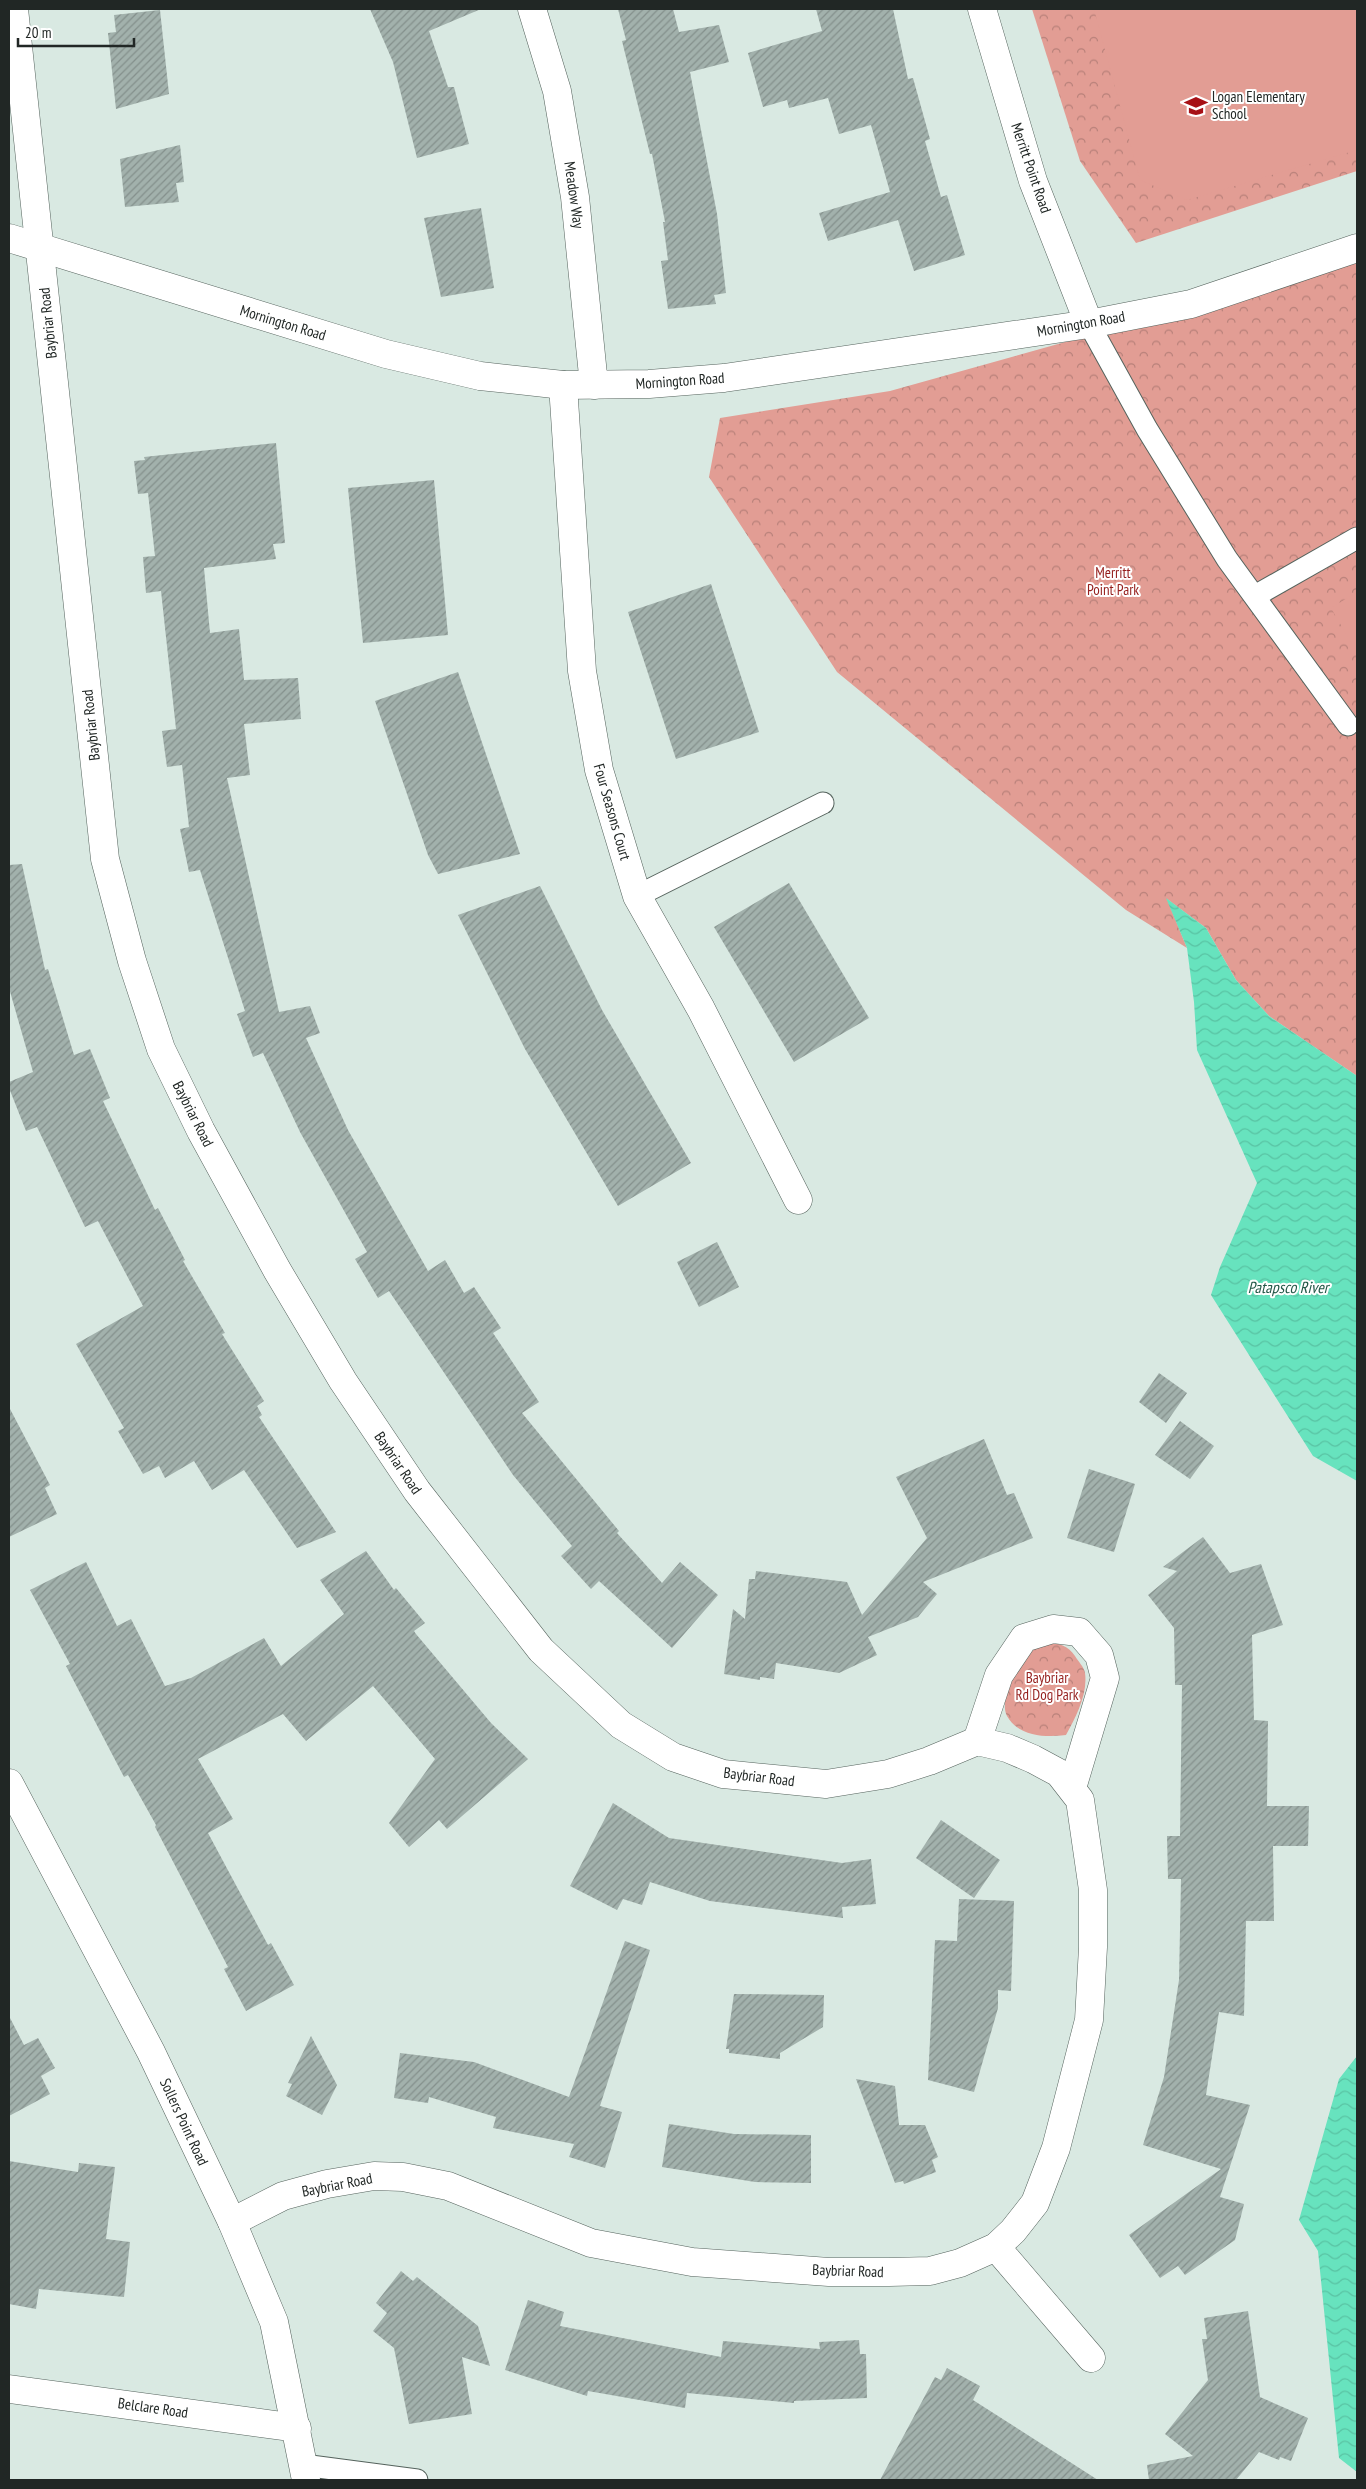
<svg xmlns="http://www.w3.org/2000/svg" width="1366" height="2489" viewBox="0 0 1366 2489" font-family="'PT Sans Narrow',sans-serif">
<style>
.forest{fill:url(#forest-crowns)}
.pitch{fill:#e29d94}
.water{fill:url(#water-waves)}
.building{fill:url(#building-hatch)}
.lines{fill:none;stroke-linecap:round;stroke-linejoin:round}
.lane-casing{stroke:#55635d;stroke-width:23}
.street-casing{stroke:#55635d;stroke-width:29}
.secondary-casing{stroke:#55635d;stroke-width:29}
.lane{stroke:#fff;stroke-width:21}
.street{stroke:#fff;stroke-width:28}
.secondary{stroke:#fff;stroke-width:28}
.labels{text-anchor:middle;stroke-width:4;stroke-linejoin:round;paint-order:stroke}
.poi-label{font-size:15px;fill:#212725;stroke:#fff;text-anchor:start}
.street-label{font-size:15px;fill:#212725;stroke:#fff}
.park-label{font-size:15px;fill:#951f1d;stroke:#fff}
.water-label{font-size:16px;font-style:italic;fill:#245848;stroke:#fff}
</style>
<defs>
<pattern id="forest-crowns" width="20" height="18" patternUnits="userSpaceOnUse" patternTransform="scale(1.25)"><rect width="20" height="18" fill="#e29d94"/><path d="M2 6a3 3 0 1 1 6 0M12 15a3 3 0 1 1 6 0" fill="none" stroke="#b78079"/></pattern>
<pattern id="water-waves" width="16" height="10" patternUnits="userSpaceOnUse" patternTransform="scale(1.25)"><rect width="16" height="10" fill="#67e3be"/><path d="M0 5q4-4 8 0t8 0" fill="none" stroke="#59c3a3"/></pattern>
<pattern id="building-hatch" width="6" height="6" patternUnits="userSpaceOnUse" patternTransform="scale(1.25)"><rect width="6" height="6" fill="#a2b1ac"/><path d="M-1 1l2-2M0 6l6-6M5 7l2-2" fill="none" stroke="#84908c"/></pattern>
</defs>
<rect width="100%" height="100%" fill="#d9e9e2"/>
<g class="forest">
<path d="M 1032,9 L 1357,9 L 1357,171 L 1136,243 L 1080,161 Z"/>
<path d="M 1357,253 L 1357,1076 L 1269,1016 L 1236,980 L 1206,928 L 1167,899 L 1187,948 L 1126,910 L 837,672 L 709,477 L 720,418 L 890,391 L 1237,294 Z"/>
<path d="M 1041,1643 C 1055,1642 1067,1644 1075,1656 C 1078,1661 1084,1667 1085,1673 C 1088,1694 1076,1717 1066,1735 C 1045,1738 1018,1736 1007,1716 C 999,1701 1015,1666 1025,1654 C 1029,1650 1036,1647 1041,1643 Z"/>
</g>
<g class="pitch">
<path d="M 1094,9 L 1357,9 L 1357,150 L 1187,200 L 1140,180 Z"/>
<path d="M 1357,592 L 1357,653 L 1331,608 Z"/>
</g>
<g class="water">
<path d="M 1166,898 L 1206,928 L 1236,980 L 1269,1016 L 1357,1076 L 1357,1481 L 1313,1456 L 1211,1295 L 1220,1267 L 1257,1183 L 1197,1050 L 1194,1002 L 1187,948 Z"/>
<path d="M 1357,2056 L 1357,2472 L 1339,2458 L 1318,2251 L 1299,2220 L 1339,2079 Z"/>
</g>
<g class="building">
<path d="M 370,9 L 481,9 L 429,31 L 448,87 L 454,87 L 469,144 L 417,158 L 393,62 Z"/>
<path d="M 618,9 L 673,9 L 679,32 L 719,25 L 729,62 L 690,72 L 717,214 L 726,293 L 714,295 L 716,304 L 668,309 L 661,261 L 668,260 L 663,222 L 665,222 L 652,154 L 650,154 L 622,41 L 626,40 Z"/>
<path d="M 816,9 L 893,9 L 908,79 L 913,78 L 930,139 L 925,141 L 941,197 L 947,195 L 965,255 L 914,271 L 898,220 L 828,241 L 819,213 L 890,192 L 871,125 L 839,134 L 828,98 L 789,108 L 787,100 L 763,107 L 748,53 L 822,31 Z"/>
<path d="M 160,10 L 169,94 L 116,109 L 108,33 L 116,32 L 114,15 Z"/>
<path d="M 180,145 L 184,182 L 176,183 L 179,202 L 125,207 L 120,159 Z"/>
<path d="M 481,208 L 494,288 L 441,297 L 424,218 Z"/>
<path d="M 276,443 L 285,543 L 273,544 L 276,559 L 204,568 L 210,633 L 239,629 L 244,680 L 298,678 L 301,719 L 244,724 L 250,775 L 227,778 L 279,1012 L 310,1006 L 320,1033 L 306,1038 L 348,1130 L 428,1271 L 445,1260 L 464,1293 L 474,1287 L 501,1328 L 493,1333 L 539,1402 L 522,1413 L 619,1531 L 617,1533 L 662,1583 L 680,1562 L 718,1595 L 672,1648 L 599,1581 L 591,1589 L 561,1556 L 572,1546 L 513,1475 L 389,1291 L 378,1298 L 355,1259 L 367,1252 L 300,1132 L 263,1053 L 253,1057 L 237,1014 L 245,1011 L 200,870 L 189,872 L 180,829 L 189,827 L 182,765 L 167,767 L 162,731 L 176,729 L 161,591 L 146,593 L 143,557 L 155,556 L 148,493 L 138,494 L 134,461 L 145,460 L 144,457 Z"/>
<path d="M 434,480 L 448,635 L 363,643 L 348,488 Z"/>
<path d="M 711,584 L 759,732 L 676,759 L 628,612 Z"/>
<path d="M 458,672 L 520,854 L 438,874 L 428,855 L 375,701 Z"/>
<path d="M 22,864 L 45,970 L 48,969 L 74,1055 L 90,1049 L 110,1098 L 103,1101 L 155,1210 L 158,1208 L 185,1260 L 183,1261 L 225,1333 L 222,1334 L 264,1401 L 257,1406 L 262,1415 L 259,1417 L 336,1532 L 297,1548 L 244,1470 L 212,1490 L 194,1461 L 165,1478 L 159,1466 L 143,1474 L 118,1431 L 124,1428 L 76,1344 L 143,1306 L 98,1221 L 85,1227 L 37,1127 L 26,1131 L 9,1088 L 9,1082 L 33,1072 L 9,988 L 9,865 Z"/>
<path d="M 789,883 L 869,1018 L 794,1062 L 714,927 Z"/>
<path d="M 540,886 L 602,1010 L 691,1163 L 618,1206 L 525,1049 L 458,915 Z"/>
<path d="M 717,1242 L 739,1287 L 699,1307 L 677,1262 Z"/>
<path d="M 1159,1373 L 1187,1393 L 1166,1423 L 1139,1402 Z"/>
<path d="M 9,1407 L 50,1485 L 45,1488 L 57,1514 L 9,1537 Z"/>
<path d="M 1180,1421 L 1214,1446 L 1190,1479 L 1155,1455 Z"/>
<path d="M 984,1439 L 1007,1495 L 1014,1493 L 1033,1538 L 923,1582 L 937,1594 L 918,1617 L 868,1637 L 877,1655 L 839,1673 L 776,1663 L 774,1679 L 760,1677 L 760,1680 L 724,1674 L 733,1609 L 745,1619 L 749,1579 L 755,1579 L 756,1571 L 847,1582 L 862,1615 L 927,1538 L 896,1477 Z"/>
<path d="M 1089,1469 L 1135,1484 L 1114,1552 L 1067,1538 Z"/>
<path d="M 1203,1537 L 1230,1573 L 1261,1564 L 1283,1625 L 1252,1635 L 1254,1720 L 1268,1721 L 1267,1806 L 1309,1806 L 1308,1846 L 1273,1846 L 1274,1921 L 1246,1921 L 1244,2016 L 1219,2012 L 1206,2095 L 1250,2105 L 1220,2197 L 1244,2204 L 1235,2240 L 1185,2275 L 1178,2266 L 1160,2278 L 1129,2235 L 1221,2169 L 1143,2145 L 1164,2077 L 1179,1980 L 1181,1879 L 1168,1879 L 1167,1836 L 1180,1836 L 1182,1685 L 1175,1685 L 1174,1628 L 1148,1595 L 1177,1571 L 1163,1567 Z"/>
<path d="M 366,1551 L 394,1590 L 396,1588 L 425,1623 L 414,1631 L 416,1634 L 491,1723 L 528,1759 L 447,1829 L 439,1820 L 409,1847 L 389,1823 L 435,1759 L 373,1686 L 306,1741 L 283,1714 L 198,1759 L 233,1819 L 208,1833 L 268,1945 L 271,1943 L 294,1985 L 246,2011 L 224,1969 L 228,1967 L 155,1827 L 156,1825 L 128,1775 L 124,1777 L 66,1666 L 70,1664 L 30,1590 L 86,1562 L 117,1626 L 131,1619 L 165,1686 L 191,1678 L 264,1638 L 281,1666 L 344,1614 L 320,1580 Z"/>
<path d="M 613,1803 L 669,1838 L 842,1863 L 871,1859 L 876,1904 L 842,1907 L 843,1918 L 710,1901 L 650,1882 L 642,1905 L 623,1899 L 617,1910 L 570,1886 Z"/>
<path d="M 941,1820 L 1000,1860 L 974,1898 L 916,1858 Z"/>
<path d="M 959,1899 L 1014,1901 L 1011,1991 L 998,1990 L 998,2008 L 974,2092 L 928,2080 L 935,1940 L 957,1941 Z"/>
<path d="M 625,1941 L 650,1950 L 600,2106 L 622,2112 L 605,2168 L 569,2157 L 574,2144 L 493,2128 L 496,2117 L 429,2097 L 428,2103 L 394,2098 L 400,2053 L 474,2062 L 569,2097 Z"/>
<path d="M 734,1994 L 824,1995 L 823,2027 L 780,2053 L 780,2059 L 729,2053 L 729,2049 L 726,2049 Z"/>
<path d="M 9,2016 L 24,2045 L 38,2038 L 55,2068 L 41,2076 L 50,2094 L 9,2116 Z"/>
<path d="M 311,2036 L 337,2085 L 322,2115 L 286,2096 L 292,2084 L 288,2083 Z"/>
<path d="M 856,2079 L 895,2086 L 899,2125 L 925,2125 L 938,2157 L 932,2160 L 936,2172 L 904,2184 L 903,2181 L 895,2183 Z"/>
<path d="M 669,2124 L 734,2134 L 811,2135 L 811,2183 L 755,2182 L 662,2167 Z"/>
<path d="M 9,2161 L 78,2172 L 79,2163 L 115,2167 L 106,2239 L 130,2242 L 124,2297 L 39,2289 L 36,2309 L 9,2304 Z"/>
<path d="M 401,2271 L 413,2281 L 417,2277 L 478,2326 L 490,2366 L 462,2357 L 472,2414 L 409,2424 L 394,2348 L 373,2331 L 387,2313 L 376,2303 Z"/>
<path d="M 528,2300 L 564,2312 L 560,2326 L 721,2357 L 723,2341 L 820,2349 L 819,2342 L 859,2340 L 860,2354 L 866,2354 L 867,2398 L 794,2401 L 794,2403 L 687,2393 L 685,2408 L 588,2391 L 587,2396 L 505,2370 Z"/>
<path d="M 1248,2311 L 1260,2397 L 1308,2418 L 1291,2461 L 1280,2457 L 1279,2460 L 1259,2452 L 1236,2480 L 1149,2480 L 1147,2465 L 1193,2456 L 1165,2434 L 1208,2380 L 1202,2339 L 1207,2339 L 1204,2318 Z"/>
<path d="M 947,2368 L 980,2386 L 973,2400 L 1098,2480 L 880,2480 L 935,2377 L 941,2380 Z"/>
</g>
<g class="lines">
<defs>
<g id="lane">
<path d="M 1089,324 L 1147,429 L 1227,559 L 1348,725"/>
<path d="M 1255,596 L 1357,538"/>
<path d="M 637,896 L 823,803"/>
<path d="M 303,2465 L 417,2480"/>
</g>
<g id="street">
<path d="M 14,9 L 105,859 L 132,961 L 161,1049 L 201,1131 L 277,1270 L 343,1381 L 417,1491 L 541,1650 L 621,1725 L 673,1757 L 723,1774 L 826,1784 L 888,1774 L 929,1761 L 977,1741 L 1007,1748 L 1033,1759 L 1059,1773 L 1080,1800 L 1093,1890 L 1093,1947 L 1089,2020 L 1056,2148 L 1035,2203 L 1013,2231 L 996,2247 L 960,2263 L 930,2271 L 889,2272 L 829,2272 L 692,2262 L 591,2243 L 448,2186 L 403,2177 L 374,2176 L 327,2184 L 283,2196 L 232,2222"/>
<path d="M 532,9 L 557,91 L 575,197 L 594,385"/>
<path d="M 982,9 L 1033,181 L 1089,324"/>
<path d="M 9,238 L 386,354 L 480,376 L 563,385 L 649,384 L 724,378 L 1089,324 L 1191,304 L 1357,248"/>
<path d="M 563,385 L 582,671 L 599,770 L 637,896 L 701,1009 L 798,1200"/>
<path d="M 977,1741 L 999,1675 L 1024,1638 L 1053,1629 L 1079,1632 L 1099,1655 L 1105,1678 L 1072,1788"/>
<path d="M 996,2247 L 1091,2358"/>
</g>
<g id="secondary">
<path d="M 9,1783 L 151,2052 L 232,2222 L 274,2322 L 306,2480"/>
<path d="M 9,2389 L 297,2428"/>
</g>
</defs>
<use href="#lane" class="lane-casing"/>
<use href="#street" class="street-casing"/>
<use href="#secondary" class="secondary-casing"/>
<use href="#lane" class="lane"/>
<use href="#street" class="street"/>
<use href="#secondary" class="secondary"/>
</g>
<defs>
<symbol id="school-bare" viewBox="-9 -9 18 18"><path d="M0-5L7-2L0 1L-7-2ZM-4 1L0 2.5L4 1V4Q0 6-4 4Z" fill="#a71116" stroke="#fff" stroke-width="2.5" paint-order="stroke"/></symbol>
</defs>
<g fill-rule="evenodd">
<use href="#school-bare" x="1180" y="90" width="32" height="32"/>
</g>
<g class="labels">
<g class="poi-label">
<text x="1212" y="102">Logan Elementary<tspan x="1212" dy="17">School</tspan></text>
</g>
<g class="street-label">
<text transform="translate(1031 168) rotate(71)" y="5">Merritt Point Road</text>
<text transform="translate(574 195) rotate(82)" y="5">Meadow Way</text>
<text transform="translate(48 323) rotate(-96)" y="5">Baybriar Road</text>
<text transform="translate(283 323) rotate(17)" y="5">Mornington Road</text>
<text transform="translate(1081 324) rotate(-10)" y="5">Mornington Road</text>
<text transform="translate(680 381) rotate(-4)" y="5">Mornington Road</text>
<text transform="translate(91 725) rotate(-96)" y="5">Baybriar Road</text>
<text transform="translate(612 812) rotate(74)" y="5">Four Seasons Court</text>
<text transform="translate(193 1114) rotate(63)" y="5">Baybriar Road</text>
<text transform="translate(398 1463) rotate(56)" y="5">Baybriar Road</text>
<text transform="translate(759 1777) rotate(7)" y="5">Baybriar Road</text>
<text transform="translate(184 2122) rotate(65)" y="5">Sollers Point Road</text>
<text transform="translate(337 2185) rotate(-11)" y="5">Baybriar Road</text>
<text transform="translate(848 2271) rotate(2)" y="5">Baybriar Road</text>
<text transform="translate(153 2408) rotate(8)" y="5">Belclare Road</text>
</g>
<g class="park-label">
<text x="1113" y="578">Merritt<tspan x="1113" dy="17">Point Park</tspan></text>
<text x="1047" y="1683">Baybriar<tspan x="1047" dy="17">Rd Dog Park</tspan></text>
</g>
<g class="water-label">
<text x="1288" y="1293">Patapsco River</text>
</g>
</g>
<rect width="1366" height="2489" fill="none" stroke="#212725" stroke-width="20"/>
<path d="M18 38v8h116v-8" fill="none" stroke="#212725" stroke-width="2.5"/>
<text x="25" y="38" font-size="15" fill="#212725" stroke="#ffffff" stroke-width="4" paint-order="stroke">20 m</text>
</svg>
